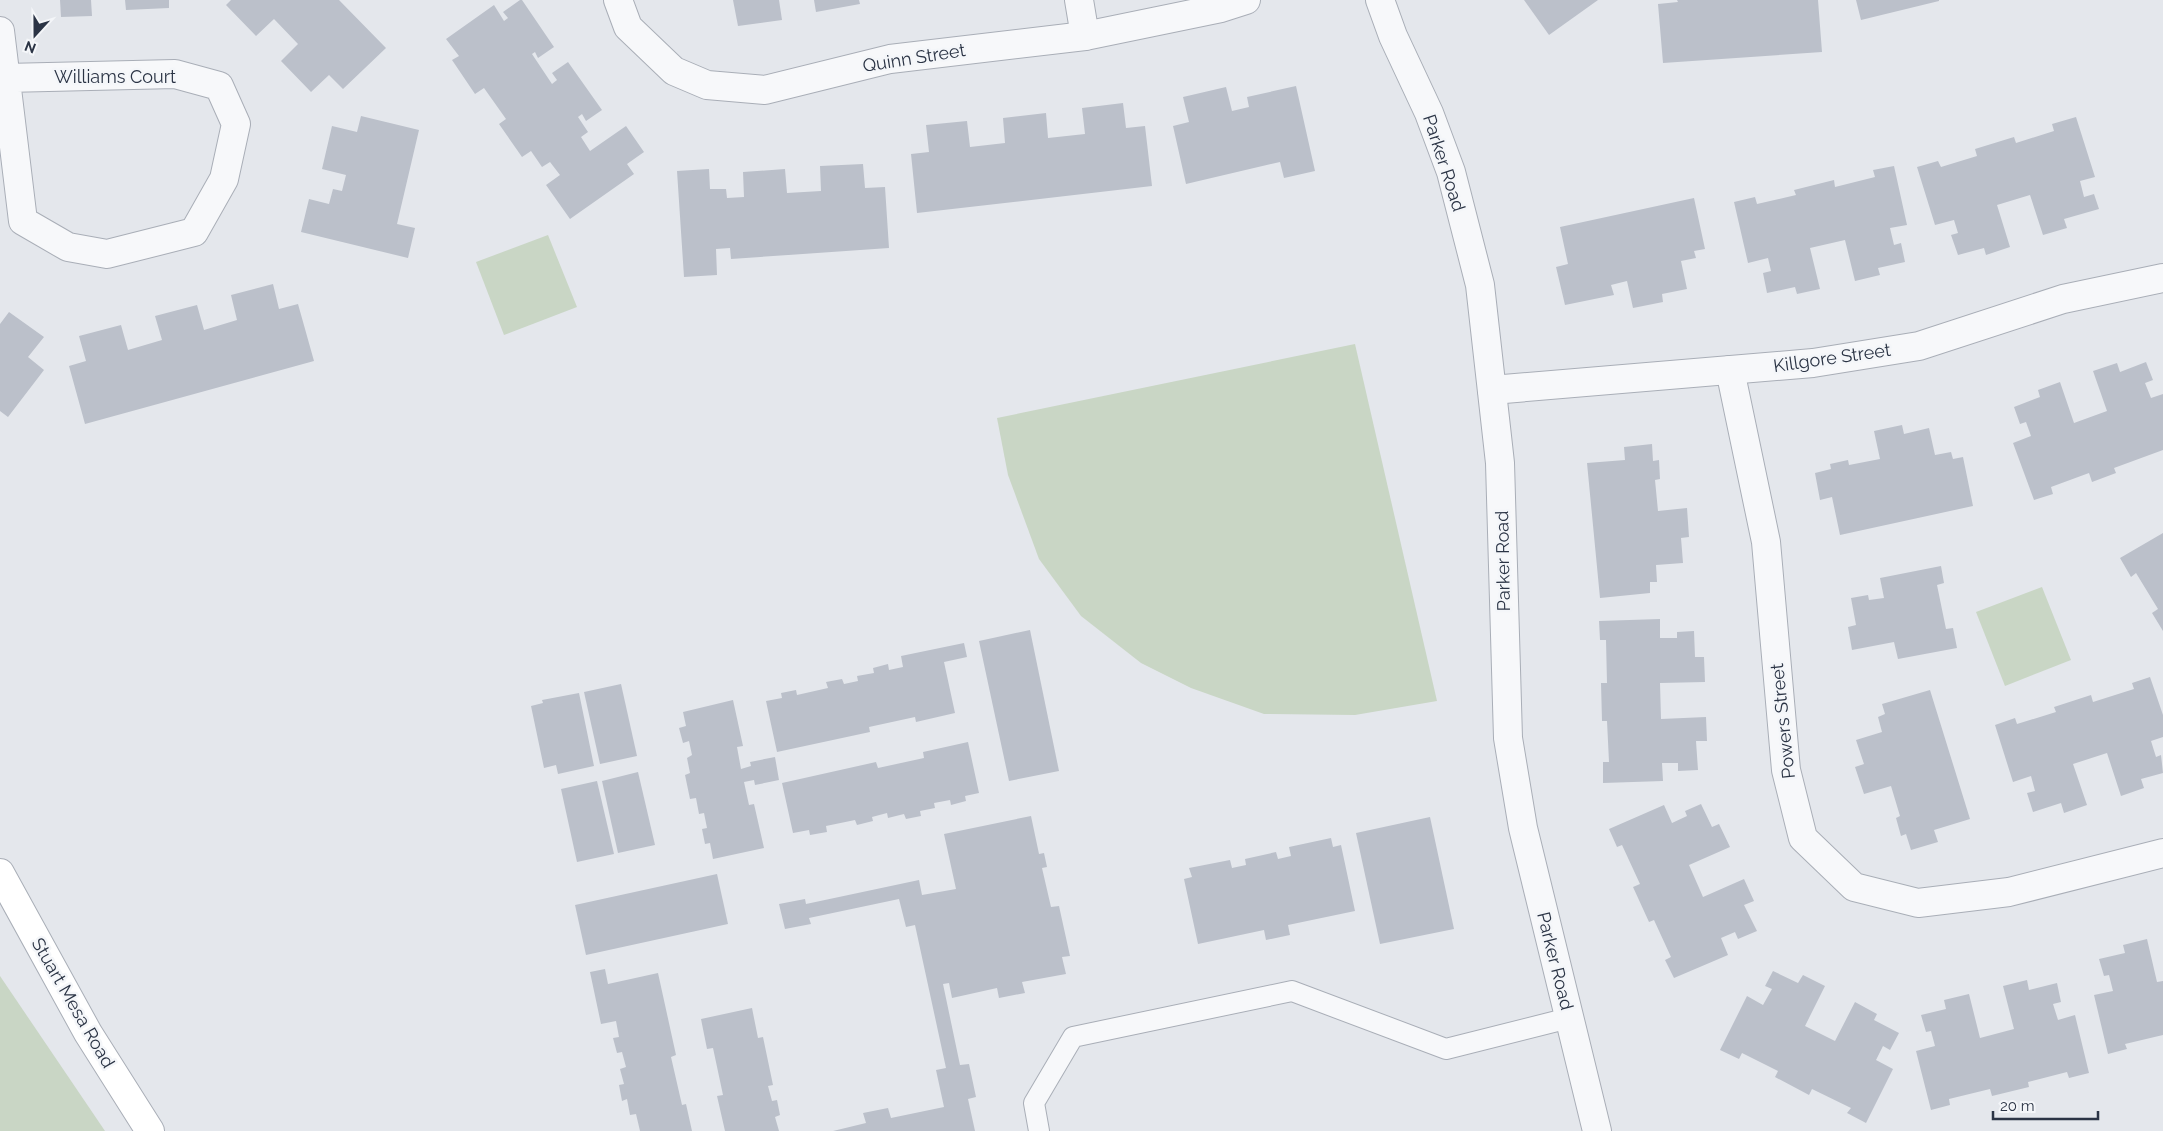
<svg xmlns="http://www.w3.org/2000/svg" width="2163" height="1131" viewBox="0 0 2163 1131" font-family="Raleway,sans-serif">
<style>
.green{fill:#c9d6c5}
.building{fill:#bbc0ca}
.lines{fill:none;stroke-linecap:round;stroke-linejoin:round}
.lane-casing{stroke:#a9aeb7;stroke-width:22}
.street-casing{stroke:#a9aeb7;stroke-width:30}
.secondary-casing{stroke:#a9aeb7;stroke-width:30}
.lane{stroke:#f7f8fa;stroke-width:20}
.street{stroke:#f7f8fa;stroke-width:28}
.secondary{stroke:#fff;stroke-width:28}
.labels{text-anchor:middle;stroke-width:5;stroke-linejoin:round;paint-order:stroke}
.street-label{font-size:18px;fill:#2b3445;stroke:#f4f6f9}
</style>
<rect width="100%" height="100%" fill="#e4e7ec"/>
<g class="green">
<path d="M 548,235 L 577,307 L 504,335 L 476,262 Z"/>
<path d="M 1355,344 L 1437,701 L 1355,715 L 1264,714 L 1191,688 L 1141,663 L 1081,616 L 1039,559 L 1008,475 L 997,418 Z"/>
<path d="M 2042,587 L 2071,660 L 2005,686 L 1976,612 Z"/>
<path d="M 0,976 L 105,1131 L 0,1131 Z"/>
</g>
<g class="building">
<path d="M 60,0 L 91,0 L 92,16 L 61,17 Z"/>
<path d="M 125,0 L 169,0 L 169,8 L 126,10 Z"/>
<path d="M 231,0 L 339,0 L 386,48 L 343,89 L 329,75 L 311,92 L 281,61 L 298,44 L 274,19 L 256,36 L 226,5 Z"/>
<path d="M 520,0 L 522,0 L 554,47 L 538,58 L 535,52 L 532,54 L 552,84 L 557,80 L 552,73 L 568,62 L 602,110 L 586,121 L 582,114 L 578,117 L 588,132 L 581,137 L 590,151 L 626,126 L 644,152 L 627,164 L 634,174 L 570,219 L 546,185 L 560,175 L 550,162 L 542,167 L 531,151 L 522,157 L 499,124 L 506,119 L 484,88 L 475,94 L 452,60 L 459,56 L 446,39 L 494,5 L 504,21 L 508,18 L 503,12 Z"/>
<path d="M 733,0 L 779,0 L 782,20 L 738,26 Z"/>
<path d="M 814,0 L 859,0 L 860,4 L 816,12 Z"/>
<path d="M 1524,0 L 1598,0 L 1549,35 Z"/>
<path d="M 1677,0 L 1818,0 L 1822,52 L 1663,63 L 1658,4 L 1678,2 Z"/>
<path d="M 1856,0 L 1939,0 L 1939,1 L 1861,20 Z"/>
<path d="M 1296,86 L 1315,171 L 1284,178 L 1280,162 L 1186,184 L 1173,126 L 1189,122 L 1183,97 L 1226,87 L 1232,111 L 1249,107 L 1247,97 Z"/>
<path d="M 1123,103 L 1126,128 L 1145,126 L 1152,186 L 917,213 L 911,154 L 929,152 L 926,125 L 967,121 L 970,147 L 1005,143 L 1003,118 L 1046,113 L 1048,138 L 1085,134 L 1082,108 Z"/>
<path d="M 361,116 L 419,130 L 397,224 L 415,228 L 408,258 L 301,232 L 309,199 L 329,204 L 333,189 L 342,191 L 346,175 L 322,169 L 332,126 L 357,132 Z"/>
<path d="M 2076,117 L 2095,177 L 2080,181 L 2084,197 L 2094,194 L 2099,209 L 2064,219 L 2067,228 L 2043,235 L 2030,195 L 1997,205 L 2010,247 L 1986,255 L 1984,248 L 1958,255 L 1951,235 L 1958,233 L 1954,220 L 1935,225 L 1917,167 L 1938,161 L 1941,167 L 1977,156 L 1975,149 L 2014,137 L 2016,143 L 2054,131 L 2052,124 Z"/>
<path d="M 863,164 L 865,188 L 885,187 L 889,248 L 731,259 L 730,248 L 716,249 L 717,275 L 684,277 L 677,171 L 709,169 L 710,189 L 726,189 L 727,198 L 744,197 L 743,172 L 785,169 L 787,193 L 821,191 L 820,166 Z"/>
<path d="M 1894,166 L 1907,225 L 1890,228 L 1894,245 L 1901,243 L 1905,262 L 1878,268 L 1880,275 L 1855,281 L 1845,240 L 1810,248 L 1820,289 L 1797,294 L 1795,287 L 1767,293 L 1763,273 L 1771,271 L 1768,258 L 1748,263 L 1734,202 L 1755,197 L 1757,204 L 1796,195 L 1794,190 L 1834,180 L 1835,187 L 1875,177 L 1873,170 Z"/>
<path d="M 1694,198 L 1705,249 L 1694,251 L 1696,258 L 1681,261 L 1687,289 L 1662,294 L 1663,302 L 1633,308 L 1627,281 L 1611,285 L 1614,295 L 1565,305 L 1556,267 L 1568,264 L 1560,227 Z"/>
<path d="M 273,284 L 279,309 L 298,304 L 314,361 L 85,424 L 69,366 L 86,361 L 79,336 L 121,325 L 128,350 L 162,340 L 155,316 L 197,305 L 204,330 L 237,320 L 231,295 Z"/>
<path d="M 9,312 L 44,337 L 28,357 L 44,370 L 8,417 L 0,411 L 0,324 Z"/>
<path d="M 2146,362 L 2153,380 L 2145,383 L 2151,398 L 2163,394 L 2163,450 L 2114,468 L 2116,473 L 2092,482 L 2089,473 L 2051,487 L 2053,494 L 2034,500 L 2013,443 L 2031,436 L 2026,422 L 2020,424 L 2014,407 L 2040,397 L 2038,390 L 2060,382 L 2074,423 L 2107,411 L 2093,371 L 2117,363 L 2120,372 Z"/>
<path d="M 1902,425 L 1904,434 L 1929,428 L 1935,455 L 1951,452 L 1953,459 L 1963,457 L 1973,506 L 1840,535 L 1832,497 L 1820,500 L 1815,473 L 1831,469 L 1830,464 L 1848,460 L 1849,465 L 1880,459 L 1874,431 Z"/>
<path d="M 1652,444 L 1653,461 L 1659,460 L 1660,479 L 1655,480 L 1658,511 L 1687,508 L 1689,537 L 1681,538 L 1683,563 L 1656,565 L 1657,582 L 1650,582 L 1650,593 L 1600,598 L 1587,463 L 1625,460 L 1624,447 Z"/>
<path d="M 2163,533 L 2163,631 L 2152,613 L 2158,609 L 2136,573 L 2131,577 L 2120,558 Z"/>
<path d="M 1941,566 L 1944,583 L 1937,585 L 1946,629 L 1953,628 L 1957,648 L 1898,659 L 1894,642 L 1852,650 L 1848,627 L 1856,625 L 1851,598 L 1868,595 L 1869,600 L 1884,598 L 1880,578 Z"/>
<path d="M 1660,619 L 1660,638 L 1677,638 L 1677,632 L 1694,631 L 1695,657 L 1704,657 L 1705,682 L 1660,683 L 1661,719 L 1706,717 L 1707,741 L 1696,741 L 1698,770 L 1678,771 L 1678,763 L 1662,763 L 1663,781 L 1603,783 L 1603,762 L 1609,762 L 1607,721 L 1602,721 L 1601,683 L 1607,683 L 1606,640 L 1600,640 L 1599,621 Z"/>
<path d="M 1030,630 L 1059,771 L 1009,781 L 979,641 Z"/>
<path d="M 964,643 L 967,657 L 944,662 L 955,713 L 916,722 L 915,717 L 869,727 L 870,732 L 777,752 L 766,701 L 782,698 L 781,693 L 796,690 L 797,695 L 828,688 L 826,682 L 842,679 L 844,684 L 858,681 L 857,676 L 874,673 L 873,668 L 888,664 L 889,670 L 903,667 L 901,656 Z"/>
<path d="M 2150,677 L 2163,715 L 2163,737 L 2151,741 L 2156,757 L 2161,755 L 2163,773 L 2141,779 L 2144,788 L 2121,796 L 2107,753 L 2073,764 L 2087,805 L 2064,813 L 2061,803 L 2033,812 L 2027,793 L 2035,791 L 2031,776 L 2013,782 L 1995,725 L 2015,718 L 2017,724 L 2056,712 L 2054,707 L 2091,695 L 2093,702 L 2134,689 L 2132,683 Z"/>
<path d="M 621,684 L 637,756 L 600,764 L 584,692 Z"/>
<path d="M 1930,690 L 1970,819 L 1934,830 L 1938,842 L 1911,850 L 1906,834 L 1901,836 L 1896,818 L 1900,816 L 1891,786 L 1864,794 L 1855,767 L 1864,764 L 1856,740 L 1882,732 L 1878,717 L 1885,714 L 1882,704 Z"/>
<path d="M 579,693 L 594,766 L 558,774 L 556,765 L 544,768 L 531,706 L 543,703 L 542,700 Z"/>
<path d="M 733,700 L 743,746 L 737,747 L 741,769 L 751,766 L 750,762 L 775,757 L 779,780 L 755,785 L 754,780 L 744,782 L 749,805 L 754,804 L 764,848 L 713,859 L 710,843 L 705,844 L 702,829 L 707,828 L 704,813 L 699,814 L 696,798 L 690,799 L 685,775 L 690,773 L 687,758 L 692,755 L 689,741 L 683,743 L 679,728 L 686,726 L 683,712 Z"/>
<path d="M 968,742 L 979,793 L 965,796 L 966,801 L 951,805 L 950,800 L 934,803 L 935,808 L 920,811 L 921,816 L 906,819 L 904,814 L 888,818 L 887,813 L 872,817 L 873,821 L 857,825 L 855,820 L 826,826 L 827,832 L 810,835 L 809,830 L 793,833 L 782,783 L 876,762 L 878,768 L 924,758 L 923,752 Z"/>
<path d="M 638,772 L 655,845 L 618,853 L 602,781 Z"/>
<path d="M 597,781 L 614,854 L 577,862 L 561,789 Z"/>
<path d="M 1701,804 L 1712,827 L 1719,824 L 1730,847 L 1689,865 L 1703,897 L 1744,879 L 1754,901 L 1744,905 L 1757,931 L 1738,939 L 1735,932 L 1721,938 L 1728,955 L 1674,978 L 1665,960 L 1671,957 L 1654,920 L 1649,922 L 1633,887 L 1640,884 L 1622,845 L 1617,847 L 1609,829 L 1664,805 L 1672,823 L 1687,816 L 1685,811 Z"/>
<path d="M 1031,816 L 1039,854 L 1044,853 L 1047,867 L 1042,868 L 1051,907 L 1059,906 L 1070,956 L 1062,957 L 1066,974 L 1022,982 L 1025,993 L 999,998 L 997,988 L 952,998 L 949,983 L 943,984 L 960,1065 L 969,1064 L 976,1097 L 968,1099 L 975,1131 L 833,1131 L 866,1123 L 863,1113 L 888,1108 L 891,1118 L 944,1107 L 936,1070 L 946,1068 L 915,925 L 906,927 L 899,899 L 809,918 L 811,924 L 785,929 L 779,904 L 805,899 L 806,904 L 919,880 L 922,895 L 956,889 L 944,834 Z"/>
<path d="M 1430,817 L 1454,929 L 1380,944 L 1356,833 Z"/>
<path d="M 1331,838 L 1333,847 L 1341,845 L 1355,911 L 1288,925 L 1290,935 L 1266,940 L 1264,930 L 1198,944 L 1184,879 L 1192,877 L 1189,868 L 1230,860 L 1232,868 L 1246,865 L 1245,859 L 1276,852 L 1278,859 L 1291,856 L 1289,847 Z"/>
<path d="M 717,874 L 728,924 L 586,955 L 575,905 Z"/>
<path d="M 2147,939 L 2157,982 L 2163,981 L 2163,1035 L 2125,1044 L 2127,1049 L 2108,1054 L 2094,995 L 2113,991 L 2109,975 L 2104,976 L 2099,959 L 2125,953 L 2123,945 Z"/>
<path d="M 605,969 L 608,984 L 658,973 L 676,1055 L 671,1057 L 682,1105 L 686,1104 L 692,1131 L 640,1131 L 636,1114 L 630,1115 L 627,1099 L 622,1101 L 619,1085 L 624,1084 L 620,1069 L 626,1067 L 622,1052 L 617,1053 L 613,1038 L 619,1037 L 616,1021 L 601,1024 L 590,972 Z"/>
<path d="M 1773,971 L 1798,983 L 1803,975 L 1825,986 L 1805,1026 L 1835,1041 L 1855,1002 L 1877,1014 L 1874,1020 L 1899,1033 L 1890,1050 L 1883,1046 L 1876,1060 L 1893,1069 L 1866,1123 L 1847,1113 L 1851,1108 L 1812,1089 L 1809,1095 L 1775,1077 L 1778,1071 L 1742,1053 L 1739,1059 L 1720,1050 L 1747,996 L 1763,1005 L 1772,989 L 1765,986 Z"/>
<path d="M 2027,980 L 2029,990 L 2057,983 L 2061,1002 L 2053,1004 L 2058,1020 L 2075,1015 L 2089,1073 L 2069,1078 L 2067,1072 L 2028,1082 L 2029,1087 L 1992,1096 L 1990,1089 L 1949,1099 L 1950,1105 L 1931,1110 L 1916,1051 L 1935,1046 L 1931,1031 L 1926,1032 L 1921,1015 L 1946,1009 L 1944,1000 L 1969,994 L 1980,1038 L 2014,1029 L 2003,986 Z"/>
<path d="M 752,1008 L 758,1038 L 763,1037 L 773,1085 L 768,1086 L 772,1101 L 777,1100 L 780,1115 L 775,1117 L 779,1131 L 725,1131 L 717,1096 L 723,1095 L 713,1048 L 707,1049 L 701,1019 Z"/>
</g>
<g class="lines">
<defs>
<path id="lane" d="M 1039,1131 L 1034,1103 L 1073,1037 L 1292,991 L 1446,1049 L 1569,1018"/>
<g id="street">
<path d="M 618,0 L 628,27 L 674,71 L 707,85 L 765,90 L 890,59 L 1085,36 L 1221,8 L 1246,0"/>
<path d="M 1079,0 L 1085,36"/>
<path d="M 1380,0 L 1393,36 L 1429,113 L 1451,172 L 1480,285 L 1500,463 L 1508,738 L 1523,828 L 1597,1131"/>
<path d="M 0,31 L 23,221 L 68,247 L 107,254 L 194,232 L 224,179 L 236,124 L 219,86 L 175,74 L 6,78"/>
<path d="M 1730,370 L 1766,542 L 1786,770 L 1803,838 L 1854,887 L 1918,903 L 2009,892 L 2163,853"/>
<path d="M 1492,390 L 1813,363 L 1919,346 L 2063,299 L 2163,278"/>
</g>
<path id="secondary" d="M 0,873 L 88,1033 L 150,1131"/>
</defs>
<use href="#lane" class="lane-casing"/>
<use href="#street" class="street-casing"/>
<use href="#secondary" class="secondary-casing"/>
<use href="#lane" class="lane"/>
<use href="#street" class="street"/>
<use href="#secondary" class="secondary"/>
</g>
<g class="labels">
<g class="street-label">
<text transform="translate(914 58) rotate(-9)" y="6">Quinn Street</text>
<text x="115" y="83">Williams Court</text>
<text transform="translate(1444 163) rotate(72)" y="6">Parker Road</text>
<text transform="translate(1832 358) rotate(-8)" y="6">Killgore Street</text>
<text transform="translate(1503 561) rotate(-91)" y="6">Parker Road</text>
<text transform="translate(1783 721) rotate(-96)" y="6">Powers Street</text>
<text transform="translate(1555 961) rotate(76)" y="6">Parker Road</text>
<text transform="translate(73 1003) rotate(60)" y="6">Stuart Mesa Road</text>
</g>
</g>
<g transform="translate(35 35) rotate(201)" stroke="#f4f6f9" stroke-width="4" paint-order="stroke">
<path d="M0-4L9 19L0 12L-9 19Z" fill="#2b3445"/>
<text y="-8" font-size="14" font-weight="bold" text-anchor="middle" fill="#2b3445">N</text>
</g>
<path d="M1993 1111v8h105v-8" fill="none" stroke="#2b3445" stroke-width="2.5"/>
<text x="2000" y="1111" font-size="15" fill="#2b3445" stroke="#f4f6f9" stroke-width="4" paint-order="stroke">20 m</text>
</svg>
